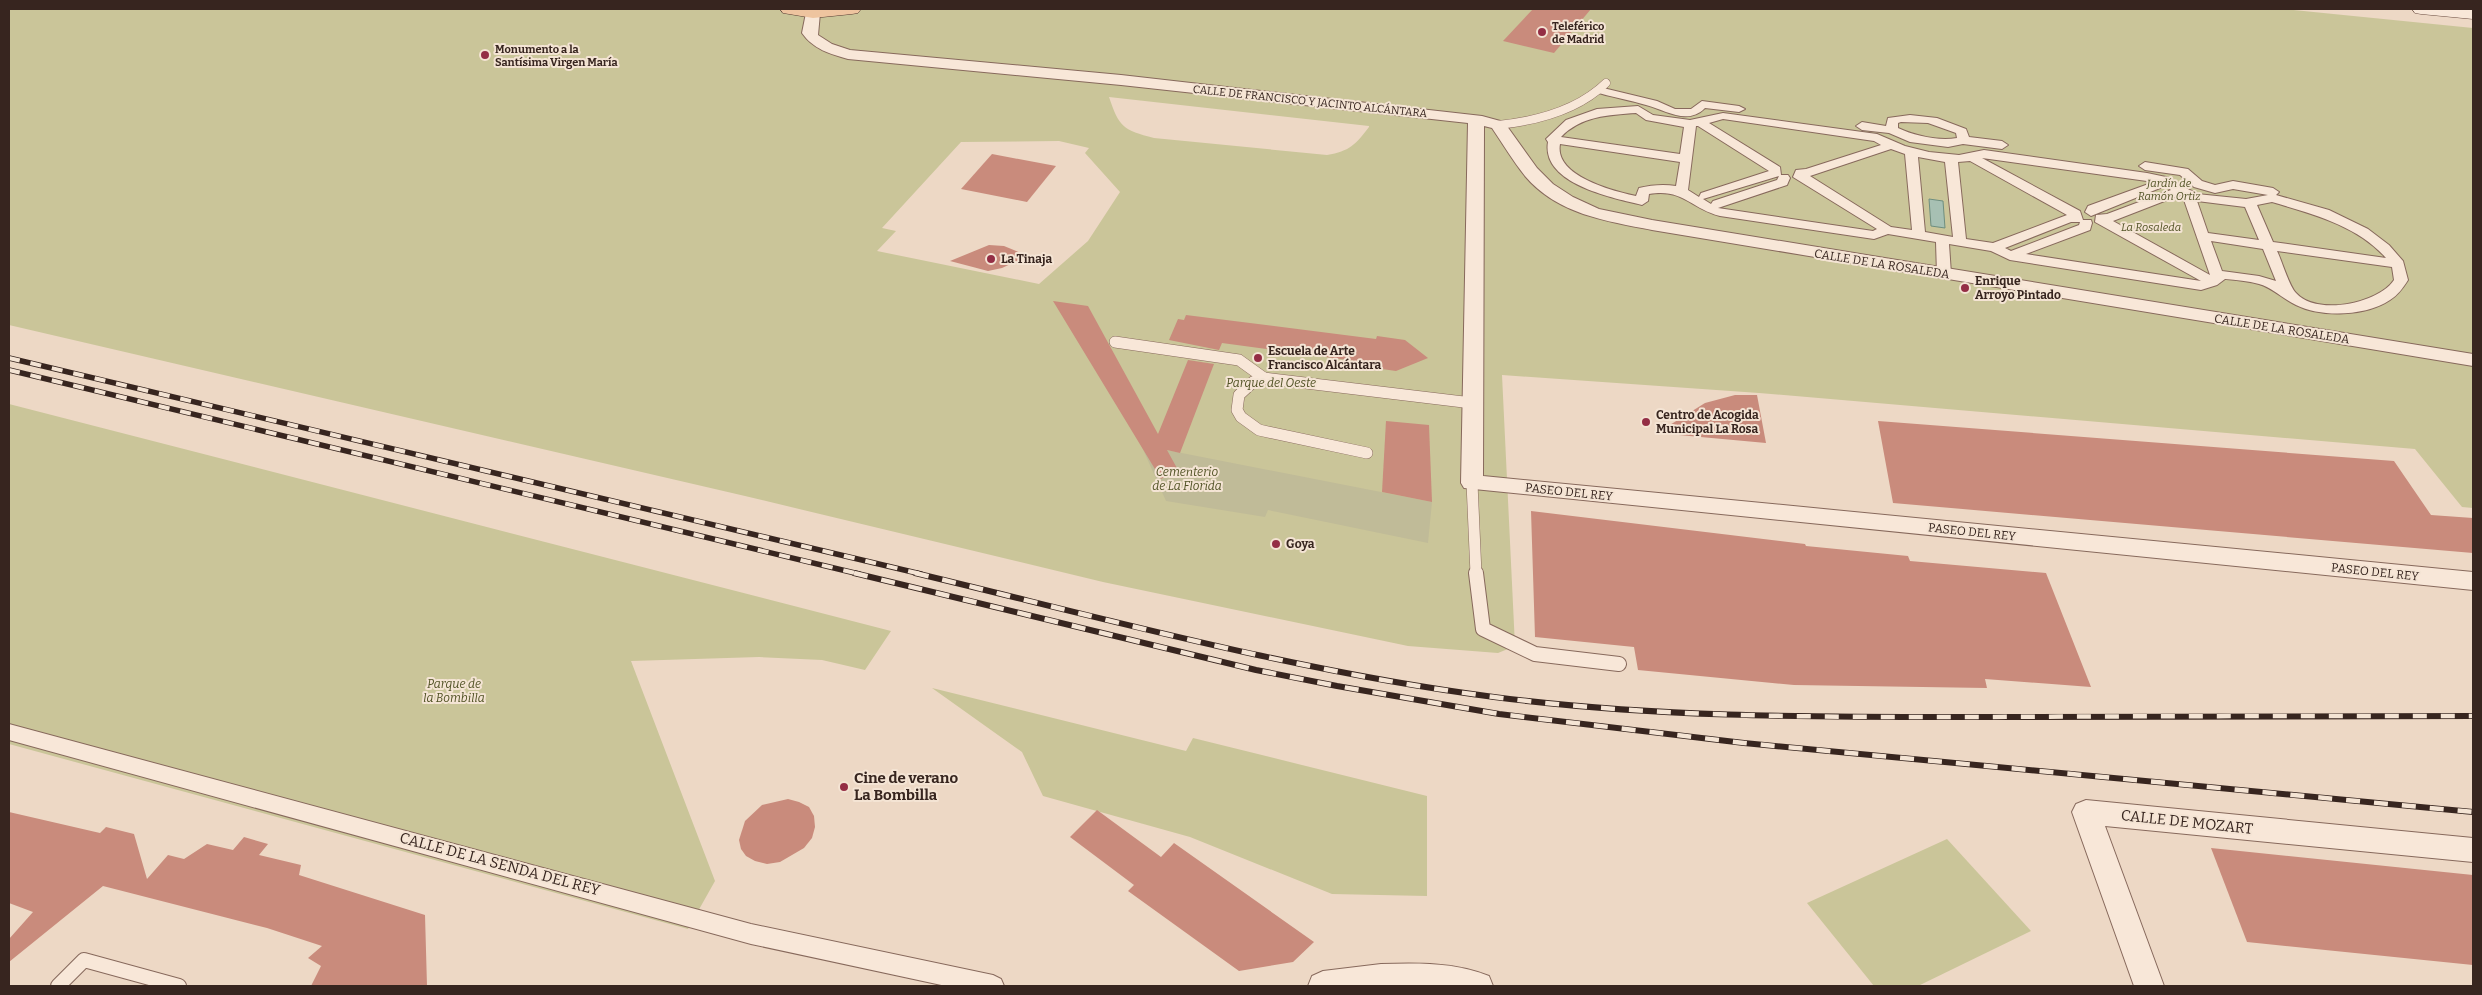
<svg xmlns="http://www.w3.org/2000/svg" width="2482" height="995" viewBox="0 0 2482 995" font-family="Bitter,serif">
<style>
.green{fill:#cac599;fill-rule:evenodd}
.cemetery{fill:#c0bb98}
.water{fill:#a7c0b3;stroke:#6e8e7f}
.building{fill:#c98b7c}
.lines{fill:none;stroke-linecap:round;stroke-linejoin:round}
.service-far2-casing{stroke:#87695c;stroke-width:9}
.service-far1-casing{stroke:#87695c;stroke-width:12}
.service-casing{stroke:#87695c;stroke-width:16}
.pedestrian-casing{stroke:#87695c;stroke-width:2}
.minor-casing{stroke:#87695c;stroke-width:2}
.secondary-casing{stroke:#694b3f;stroke-width:1}
.primary-casing{stroke:#553930;stroke-width:1}
.service-far2{stroke:#f8e7d8;stroke-width:8}
.service-far1{stroke:#f8e7d8;stroke-width:11}
.service{stroke:#f8e7d8;stroke-width:14}
.pedestrian{fill:#f8e7d8;fill-rule:evenodd}
.minor{fill:#f8e7d8;fill-rule:evenodd}
.secondary{fill:#f8e7d8;fill-rule:evenodd}
.primary{fill:#eec49f;fill-rule:evenodd}
.rail-far1-casing{stroke:#37251f;stroke-width:5.5}
.rail-casing{stroke:#37251f;stroke-width:6}
.rail-far1{stroke:#f4e4d4;stroke-width:4;stroke-dasharray:11;stroke-linecap:butt}
.rail{stroke:#f4e4d4;stroke-width:4.5;stroke-dasharray:14;stroke-linecap:butt}
.poi-dot{fill:#942e45;stroke:#f4e4d4;stroke-width:2}
.labels{text-anchor:middle;stroke-width:4;stroke-linejoin:round;paint-order:stroke}
.far-poi-label{font-size:11px;font-weight:bold;fill:#37251f;stroke:#f4e4d4;text-anchor:start}
.far-street-label{font-size:11px;fill:#37251f;stroke:#f4e4d4}
.far-park-label{font-size:11px;font-style:italic;fill:#525326;stroke:#f4e4d4}
.poi-label{font-size:12px;font-weight:bold;fill:#37251f;stroke:#f4e4d4;text-anchor:start}
.street-label{font-size:12px;fill:#37251f;stroke:#f4e4d4}
.park-label{font-size:12px;font-style:italic;fill:#525326;stroke:#f4e4d4}
.near-poi-label{font-size:15px;font-weight:bold;fill:#37251f;stroke:#f4e4d4;text-anchor:start}
.near-street-label{font-size:15px;fill:#37251f;stroke:#f4e4d4}
</style>
<rect width="100%" height="100%" fill="#edd8c5"/>
<g class="green">
<path d="M 9,9 L 2283,9 L 2473,28 L 2473,508 L 2462,507 L 2415,449 L 1759,393 L 1502,375 L 1515,646 L 1498,653 L 1408,646 L 1103,582 L 745,496 L 9,325 ZM 1109,97 L 1369,126 L 1369,127 C 1355,145 1350,151 1327,155 L 1154,138 C 1123,130 1119,127 1109,97 ZM 1059,141 L 1089,148 L 1085,153 L 1120,192 L 1088,241 L 1039,284 L 877,251 L 896,231 L 882,228 L 961,142 Z"/>
<path d="M 9,404 L 891,631 L 865,670 L 822,660 L 759,657 L 631,661 L 715,881 L 688,929 L 9,744 Z"/>
<path d="M 932,688 L 1186,751 L 1193,738 L 1427,796 L 1427,896 L 1332,894 L 1190,837 L 1043,796 L 1022,752 Z"/>
<path d="M 1947,839 L 2031,931 L 1918,986 L 1874,986 L 1807,903 Z"/>
</g>
<path class="cemetery" d="M 1141,445 L 1432,502 L 1428,543 L 1268,510 L 1265,517 L 1166,501 Z"/>
<path class="water" d="M 1929,199 L 1943,201 L 1945,228 L 1931,226 Z"/>
<g class="building">
<path d="M 1533,9 L 1591,9 L 1554,53 L 1503,41 Z"/>
<path d="M 992,154 L 1056,166 L 1027,202 L 961,189 Z"/>
<path d="M 989,245 L 1004,246 L 1028,256 L 1002,268 L 988,271 L 950,261 Z"/>
<path d="M 1053,301 L 1088,306 L 1158,434 L 1188,360 L 1214,364 L 1180,453 L 1167,450 L 1178,470 L 1161,479 Z"/>
<path d="M 1186,315 L 1376,339 L 1377,336 L 1405,340 L 1428,358 L 1396,371 L 1368,367 L 1370,363 L 1222,343 L 1219,350 L 1169,340 L 1178,319 L 1184,320 Z"/>
<path d="M 1735,395 L 1757,395 L 1766,443 L 1657,433 L 1705,403 Z"/>
<path d="M 1386,421 L 1429,425 L 1432,502 L 1382,492 Z"/>
<path d="M 1878,421 L 2394,461 L 2431,515 L 2473,518 L 2473,553 L 1893,503 Z"/>
<path d="M 1531,511 L 1805,544 L 1806,546 L 1908,556 L 1910,561 L 2046,573 L 2091,687 L 1985,679 L 1987,688 L 1794,685 L 1638,670 L 1634,647 L 1535,637 Z"/>
<path d="M 788,799 L 799,802 L 809,807 L 814,816 L 815,827 L 812,838 L 804,848 L 780,862 L 767,864 L 755,861 L 746,856 L 741,849 L 739,840 L 745,821 L 762,805 Z"/>
<path d="M 1097,810 L 1161,857 L 1174,843 L 1314,942 L 1293,962 L 1239,971 L 1128,891 L 1134,885 L 1070,837 Z"/>
<path d="M 9,812 L 100,833 L 106,827 L 134,834 L 147,879 L 168,855 L 184,859 L 207,844 L 233,850 L 244,837 L 268,844 L 259,855 L 301,865 L 299,875 L 425,915 L 427,986 L 311,986 L 321,966 L 308,958 L 322,946 L 267,928 L 103,886 L 9,962 L 9,939 L 33,912 L 9,903 Z"/>
<path d="M 2211,848 L 2473,875 L 2473,965 L 2247,942 Z"/>
</g>
<g class="lines">
<defs>
<path id="service-far2" d="M 1498,125 C 1537,121 1577,111 1606,83"/>
<g id="service-far1">
<path d="M 1115,342 L 1239,360 L 1264,378"/>
<path d="M 1367,453 L 1259,430 L 1241,417 L 1237,410 L 1239,395 L 1253,382 L 1264,378 L 1472,403"/>
<path d="M 1472,483 L 1476,574"/>
</g>
<g id="service">
<path d="M 1476,573 L 1483,629 L 1535,654 L 1619,664"/>
<path d="M 58,986 L 84,960 L 179,986"/>
</g>
<g id="pedestrian">
<path d="M 1599,87 L 1657,101 L 1675,109 L 1691,109 L 1702,101 L 1739,106 L 1745,109 L 1739,112 L 1705,108 C 1687,126 1666,110 1646,105 C 1629,100 1612,97 1595,92 L 1593,90 Z"/>
<path d="M 1638,106 L 1653,115 L 1690,120 L 1723,113 L 1877,134 L 1905,146 L 1929,152 L 1959,155 L 1984,150 L 2147,173 L 2166,177 L 2197,194 L 2246,199 L 2268,195 L 2233,189 L 2215,193 L 2194,187 L 2180,175 L 2145,170 L 2139,166 L 2145,162 L 2188,169 L 2202,181 L 2215,185 L 2233,181 L 2273,188 L 2279,192 L 2276,195 L 2329,210 L 2368,229 L 2389,245 L 2403,261 L 2408,280 C 2403,288 2398,295 2390,300 C 2366,316 2322,318 2296,305 C 2283,299 2273,288 2259,284 C 2248,281 2236,280 2225,279 L 2217,285 L 2201,290 L 2010,260 L 1991,251 L 1949,244 L 1951,274 L 1944,278 L 1937,274 L 1936,242 L 1888,234 L 1874,239 L 1720,216 C 1690,208 1683,188 1649,194 L 1648,201 L 1642,205 C 1613,198 1541,184 1548,142 L 1546,139 L 1566,120 L 1597,109 ZM 1636,113 L 1646,120 L 1684,127 L 1680,154 L 1561,137 C 1581,116 1608,115 1636,113 ZM 1723,119 L 1874,141 L 1881,145 L 1806,169 L 1796,170 L 1793,177 L 1877,229 L 1873,231 L 1718,208 L 1787,185 L 1790,178 L 1788,175 L 1781,175 L 1780,167 L 1709,123 ZM 1696,126 L 1698,126 L 1769,171 L 1701,193 L 1699,197 L 1688,190 ZM 1560,144 L 1680,162 L 1676,186 C 1664,184 1651,185 1639,188 L 1636,196 C 1613,191 1554,176 1560,144 ZM 1891,149 L 1905,154 L 1912,230 L 1891,227 L 1810,176 ZM 1918,157 L 1945,162 L 1953,237 L 1925,232 ZM 1982,158 L 2154,182 L 2088,206 L 2085,212 L 2091,216 L 2165,186 L 2171,190 L 2107,214 L 2096,215 L 2095,222 L 2201,281 L 2026,254 L 2090,230 L 2092,223 L 2091,220 L 2083,220 L 2080,211 ZM 1970,161 L 2067,215 L 1993,243 L 1966,239 L 1958,162 ZM 1779,176 L 1777,180 L 1713,201 L 1711,204 L 1703,199 ZM 2180,195 L 2185,197 L 2184,200 L 2210,275 L 2113,221 ZM 2197,201 L 2245,207 L 2259,240 L 2208,233 ZM 2272,202 C 2312,214 2357,225 2386,258 L 2273,242 L 2257,205 ZM 2071,222 L 2080,222 L 2079,225 L 2011,251 L 2005,248 ZM 2211,241 L 2263,249 L 2276,281 L 2259,276 L 2222,271 ZM 2277,251 L 2392,267 L 2394,280 C 2378,304 2316,316 2296,293 C 2289,286 2282,261 2277,251 Z"/>
<path d="M 1910,115 L 1937,118 L 1966,129 L 1969,137 L 2002,141 L 2008,145 L 2002,149 L 1963,144 L 1948,147 L 1910,142 L 1889,133 L 1862,130 L 1856,126 L 1862,122 L 1886,126 L 1888,118 ZM 1901,122 L 1928,123 L 1956,133 L 1957,138 C 1938,141 1915,136 1898,128 L 1898,123 Z"/>
<path d="M 9,724 L 751,924 L 993,975 L 1001,979 L 1004,986 L 946,986 L 751,944 L 9,740 Z"/>
</g>
<g id="minor">
<path d="M 813,9 L 820,13 L 818,35 L 832,44 L 850,50 L 1121,75 L 1482,116 L 1504,122 L 1537,168 L 1553,184 L 1573,197 L 1599,209 L 1652,220 L 2473,354 L 2473,366 L 1652,230 C 1606,221 1557,214 1525,176 C 1513,161 1503,144 1492,128 L 1484,126 L 1483,476 L 2473,572 L 2473,590 L 1464,488 L 1461,483 L 1468,123 L 1121,85 L 848,59 C 830,54 813,49 802,33 L 806,13 Z"/>
<path d="M 2086,800 L 2473,838 L 2473,862 L 2105,826 L 2164,986 L 2134,986 L 2072,812 L 2076,804 Z"/>
<path d="M 1381,964 C 1417,963 1455,962 1489,976 L 1493,986 L 1308,986 L 1312,976 L 1323,971 Z"/>
</g>
<path id="secondary" d="M 2412,9 L 2473,9 L 2473,19 L 2421,14 L 2415,13 Z"/>
<path id="primary" d="M 780,9 L 861,9 L 858,13 L 852,14 L 813,18 L 783,13 Z"/>
</defs>
<use href="#service-far2" class="service-far2-casing"/>
<use href="#service-far1" class="service-far1-casing"/>
<use href="#service" class="service-casing"/>
<use href="#pedestrian" class="pedestrian-casing"/>
<use href="#minor" class="minor-casing"/>
<use href="#secondary" class="secondary-casing"/>
<use href="#primary" class="primary-casing"/>
<use href="#service-far2" class="service-far2"/>
<use href="#service-far1" class="service-far1"/>
<use href="#service" class="service"/>
<use href="#pedestrian" class="pedestrian"/>
<use href="#minor" class="minor"/>
<use href="#secondary" class="secondary"/>
<use href="#primary" class="primary"/>
<defs>
<g id="rail-far1">
<path d="M 9,358 L 921,574"/>
<path d="M 9,370 L 859,574"/>
</g>
<g id="rail">
<path d="M 854,573 L 1256,670 L 1337,686 L 1499,714 L 1744,743 L 2473,812"/>
<path d="M 915,573 C 1107,619 1299,672 1494,697 C 1657,718 1820,717 1983,717 C 2147,716 2310,716 2473,716"/>
</g>
</defs>
<use href="#rail-far1" class="rail-far1-casing"/>
<use href="#rail" class="rail-casing"/>
<use href="#rail-far1" class="rail-far1"/>
<use href="#rail" class="rail"/>
</g>
<g class="poi-dot">
<circle cx="1542" cy="32" r="5"/>
<circle cx="485" cy="55" r="5"/>
<circle cx="991" cy="259" r="5"/>
<circle cx="1965" cy="288" r="5"/>
<circle cx="1258" cy="358" r="5"/>
<circle cx="1646" cy="422" r="5"/>
<circle cx="1276" cy="544" r="5"/>
<circle cx="844" cy="787" r="5"/>
</g>
<g class="labels">
<g class="far-poi-label">
<text x="1552" y="30">Teleférico<tspan x="1552" dy="13">de Madrid</tspan></text>
<text x="495" y="53">Monumento a la<tspan x="495" dy="13">Santísima Virgen María</tspan></text>
</g>
<g class="far-street-label">
<text transform="translate(1310 101) rotate(6)" y="4">CALLE DE FRANCISCO Y JACINTO ALCÁNTARA</text>
</g>
<g class="far-park-label">
<text x="2169" y="187">Jardín de<tspan x="2169" dy="13">Ramón Ortiz</tspan></text>
<text x="2151" y="231">La Rosaleda</text>
</g>
<g class="poi-label">
<text x="1001" y="263">La Tinaja</text>
<text x="1975" y="285">Enrique<tspan x="1975" dy="14">Arroyo Pintado</tspan></text>
<text x="1268" y="355">Escuela de Arte<tspan x="1268" dy="14">Francisco Alcántara</tspan></text>
<text x="1656" y="419">Centro de Acogida<tspan x="1656" dy="14">Municipal La Rosa</tspan></text>
<text x="1286" y="548">Goya</text>
</g>
<g class="street-label">
<text transform="translate(1882 264) rotate(9)" y="4">CALLE DE LA ROSALEDA</text>
<text transform="translate(2282 329) rotate(9)" y="4">CALLE DE LA ROSALEDA</text>
<text transform="translate(1569 492) rotate(6)" y="4">PASEO DEL REY</text>
<text transform="translate(1972 532) rotate(6)" y="4">PASEO DEL REY</text>
<text transform="translate(2375 572) rotate(6)" y="4">PASEO DEL REY</text>
</g>
<g class="park-label">
<text x="1271" y="387">Parque del Oeste</text>
<text x="1187" y="476">Cementerio<tspan x="1187" dy="14">de La Florida</tspan></text>
<text x="454" y="688">Parque de<tspan x="454" dy="14">la Bombilla</tspan></text>
</g>
<g class="near-poi-label">
<text x="854" y="783">Cine de verano<tspan x="854" dy="17">La Bombilla</tspan></text>
</g>
<g class="near-street-label">
<text transform="translate(2187 822) rotate(6)" y="5">CALLE DE MOZART</text>
<text transform="translate(500 864) rotate(15)" y="5">CALLE DE LA SENDA DEL REY</text>
</g>
</g>
<rect width="2482" height="995" fill="none" stroke="#37251f" stroke-width="20"/>
</svg>
